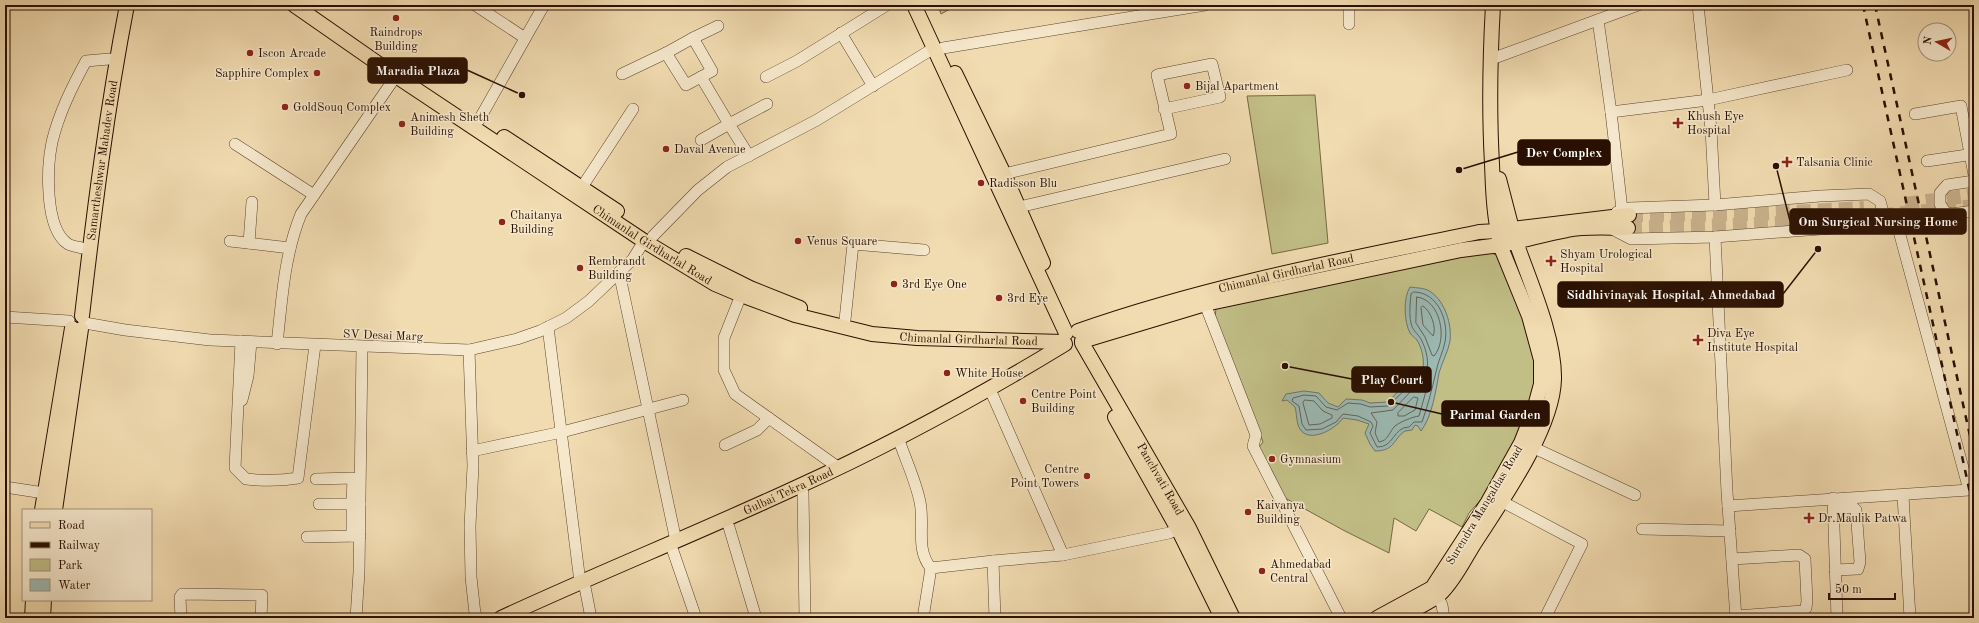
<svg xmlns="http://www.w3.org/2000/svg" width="1979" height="623" viewBox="0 0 1979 623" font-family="'Old Standard TT',serif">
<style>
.green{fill:#c1be86;stroke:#766744}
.water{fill:#9cb9b3;stroke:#6e756c}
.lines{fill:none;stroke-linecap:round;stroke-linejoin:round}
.shore{stroke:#63645a;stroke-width:1}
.major-tunnel{stroke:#c9b28d;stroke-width:14;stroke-dasharray:14 7;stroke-linecap:butt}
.minor-casing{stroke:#5c432d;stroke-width:12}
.major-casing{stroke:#2a1001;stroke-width:16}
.minor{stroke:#f6e8cc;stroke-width:11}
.major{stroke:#f1dbb0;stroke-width:14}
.rail{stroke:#2a1001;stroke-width:2.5;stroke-dasharray:7 7;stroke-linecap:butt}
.poi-dot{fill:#8f2418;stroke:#f6e8cc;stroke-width:1.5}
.labels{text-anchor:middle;stroke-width:3;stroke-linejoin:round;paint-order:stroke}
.poi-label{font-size:12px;fill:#2a1001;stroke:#f6e8cc;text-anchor:start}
.street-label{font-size:12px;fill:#2a1001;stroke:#f6e8cc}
.leader{fill:none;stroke:#2a1001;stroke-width:1.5}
.callout-dot{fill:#2a1001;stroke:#f6e8cc;stroke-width:1.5}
.callout{fill:#2a1001;stroke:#2a1001;stroke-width:1.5}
.callout-label{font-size:13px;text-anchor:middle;font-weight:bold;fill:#fff}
</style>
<rect width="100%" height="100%" fill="#f1dbb0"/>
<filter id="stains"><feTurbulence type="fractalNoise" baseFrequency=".005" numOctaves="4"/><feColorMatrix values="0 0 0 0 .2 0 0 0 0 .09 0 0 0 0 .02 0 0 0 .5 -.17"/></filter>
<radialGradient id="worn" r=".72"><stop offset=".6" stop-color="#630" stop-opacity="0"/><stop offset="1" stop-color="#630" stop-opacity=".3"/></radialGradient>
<g class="green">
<path d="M 938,5 L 957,5 L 941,14 Z"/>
<path d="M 1315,95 L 1328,243 L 1272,254 L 1247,96 Z"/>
<path d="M 1491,253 L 1499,256 L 1537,347 L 1536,401 L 1485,495 L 1469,513 L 1462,527 L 1429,509 L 1416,531 L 1394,518 L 1389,553 L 1343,530 L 1285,498 L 1259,447 L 1263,442 L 1215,320 L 1216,307 L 1451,256 Z"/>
</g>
<path class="water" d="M 1410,287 C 1417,288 1426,288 1431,292 C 1445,302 1452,324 1450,341 C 1448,352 1442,362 1439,373 C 1436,390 1432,417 1421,431 L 1418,426 L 1415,425 L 1412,430 L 1405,431 C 1393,439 1395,451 1375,451 L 1370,444 L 1365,433 L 1369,424 L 1357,420 L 1343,418 C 1336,429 1309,444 1300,429 C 1296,423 1297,414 1295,407 L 1287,400 L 1282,401 L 1286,394 L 1304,391 L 1319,393 L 1328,403 L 1338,407 L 1346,399 L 1362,400 L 1370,403 L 1388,402 L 1408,381 L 1422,374 C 1425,363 1423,350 1417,340 C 1415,338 1412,336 1410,333 C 1404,322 1403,298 1410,287 Z"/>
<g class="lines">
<g class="shore">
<path d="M 1414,292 C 1438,292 1449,321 1445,342 C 1443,352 1438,361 1436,372 C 1432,389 1428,405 1422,422 L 1414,422 L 1409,427 C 1393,427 1394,448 1377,447 L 1370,433 L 1373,426 L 1371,422 L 1358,416 L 1343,414 L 1336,422 L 1322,429 L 1306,430 L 1302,424 L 1299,406 L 1292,401 L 1293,398 L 1304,395 L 1316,396 L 1326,407 L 1337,410 L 1348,403 L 1361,404 L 1370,407 L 1388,406 L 1411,384 L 1425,376 C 1430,364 1427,351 1421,339 C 1418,334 1412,330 1411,323 C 1409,314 1410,304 1411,294 Z"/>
<path d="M 1417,297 C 1441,300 1448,340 1434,356 L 1432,355 L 1425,337 L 1416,323 Z"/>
<path d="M 1423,306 C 1431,311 1437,328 1433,336 L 1423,325 L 1421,308 Z"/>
<path d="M 1425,383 L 1428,384 L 1419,416 C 1412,417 1400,422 1395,426 C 1389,432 1388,441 1379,442 L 1375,433 L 1377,422 L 1371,413 L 1393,410 L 1414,388 Z"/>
<path d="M 1414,397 L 1418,398 L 1415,410 L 1404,416 L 1398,416 L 1398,413 Z"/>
<path d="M 1305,400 L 1314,401 L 1323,411 L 1332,415 L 1332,418 L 1320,424 L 1309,425 L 1303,403 Z"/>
</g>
<g class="major-tunnel">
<path d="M 1905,204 L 1974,195"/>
<path d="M 1629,215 L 1758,214 L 1864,208"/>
<path d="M 1628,228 L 1817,222 L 1974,206"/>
</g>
<defs>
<g id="minor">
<path d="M 475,5 L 525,38"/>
<path d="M 1349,5 L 1349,24"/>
<path d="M 1698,5 L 1711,129 L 1715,205"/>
<path d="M 311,6 L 312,5"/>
<path d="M 1598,20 L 1611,112"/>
<path d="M 841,33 L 873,86"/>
<path d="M 693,38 L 712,71 L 686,85 L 666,53 Z"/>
<path d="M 693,38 L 718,26"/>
<path d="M 943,48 L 1205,5"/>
<path d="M 1497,57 L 1638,5"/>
<path d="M 622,74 L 666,53"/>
<path d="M 701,77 L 729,124 L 701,140"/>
<path d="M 766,77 L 797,61 L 887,5"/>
<path d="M 1915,114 L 1961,106 L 1974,175"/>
<path d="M 479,120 L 544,5"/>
<path d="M 235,144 L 314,195"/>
<path d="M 749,156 L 729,124 L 767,104"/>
<path d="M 1927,161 L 1974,154"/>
<path d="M 1004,174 L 1171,134 L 1157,75 L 1212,64 L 1220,97 L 1164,109"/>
<path d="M 1974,181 L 1947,185 L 1940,193 L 1940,204 L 1945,212 L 1951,214 L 1974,211"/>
<path d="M 582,187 L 633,109"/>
<path d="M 1019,207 L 1225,159"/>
<path d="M 1622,210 L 1611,112 L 1708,100 L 1847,70"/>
<path d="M 1610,228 L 1631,239 L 1715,237 L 1874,225 L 1881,221 L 1883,212 L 1880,201 L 1869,194 L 1820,196 L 1715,205 L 1629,208 L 1617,212"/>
<path d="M 653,236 L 698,190 L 727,167 L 817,120 L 934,48"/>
<path d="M 1715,237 L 1727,492 L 1736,618"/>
<path d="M 230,241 L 290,248"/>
<path d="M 249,243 L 252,202"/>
<path d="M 82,248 C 78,247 71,246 68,244 C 44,228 47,166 52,142 C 59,113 72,87 86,61 L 109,59"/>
<path d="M 619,272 L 676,541"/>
<path d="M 741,295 L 724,338 L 724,370 L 735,394 L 839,468"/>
<path d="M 1205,304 L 1256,435 L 1253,446 L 1341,618"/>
<path d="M 5,317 L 69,321"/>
<path d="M 845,320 L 853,244 L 924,250"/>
<path d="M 85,323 L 125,330 L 210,340 L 469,350 L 517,339 L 540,331 L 566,318 L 589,301 L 633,259 L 644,241"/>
<path d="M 548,327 L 580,582"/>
<path d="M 241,341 L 235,468 L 246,479 C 264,481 280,481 298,478 L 315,345"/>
<path d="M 277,344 C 282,299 284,256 301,214 L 396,76"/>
<path d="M 469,350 L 473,466 L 470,526 L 471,577 L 475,614 L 479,618"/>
<path d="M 992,394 L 1063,555 L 993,561"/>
<path d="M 242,400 L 248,376 L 251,342"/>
<path d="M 900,443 C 907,463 916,482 920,502 C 925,525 915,549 931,568"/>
<path d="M 725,445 L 757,430 L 769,418"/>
<path d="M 1532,447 L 1635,495"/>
<path d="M 472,451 L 562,432 L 683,400"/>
<path d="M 316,479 L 353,478 L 352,504"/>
<path d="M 5,487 L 44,493"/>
<path d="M 803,493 L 805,618"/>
<path d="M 1903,495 L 1910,618"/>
<path d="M 1833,498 L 1837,618"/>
<path d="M 1501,501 L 1582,544 L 1545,618"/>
<path d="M 319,504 L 360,504"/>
<path d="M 1728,506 L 1969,490 L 1897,224"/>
<path d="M 1834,509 L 1853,507 L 1856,510 L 1860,562 L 1858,569 L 1835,570"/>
<path d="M 729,527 L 756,618"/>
<path d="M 1642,529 L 1730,531"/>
<path d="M 352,536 L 352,511"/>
<path d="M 307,537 L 360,536"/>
<path d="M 673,551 L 696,618"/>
<path d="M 1063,555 L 1169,533 L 1178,529"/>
<path d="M 1732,559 L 1799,555 L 1805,559 L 1807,601 L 1806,608 L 1803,611 L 1736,616"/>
<path d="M 585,587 L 591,618"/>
<path d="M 1434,590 L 1442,605 L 1444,618"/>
<path d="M 181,618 L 180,597 L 182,594 L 262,595 L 261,618"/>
<path d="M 356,618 L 359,572 L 362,347"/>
<path d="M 923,618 L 931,568 L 993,561 L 995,618"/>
</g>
<g id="major">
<path id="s1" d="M 294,5 L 396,76 L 644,241 L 715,284 L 741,295 L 795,315 L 872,334 L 917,338 L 1064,342"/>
<path d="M 914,5 L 1066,333"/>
<path d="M 955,73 L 1004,174 L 1043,263"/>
<path d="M 504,137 L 617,211"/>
<path d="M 1499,179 L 1512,229 L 1629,215"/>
<path d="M 686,256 L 750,288 L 800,308"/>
<path id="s2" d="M 82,316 C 94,212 107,108 127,5"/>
<path id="s3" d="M 1078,331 C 1209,285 1344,260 1479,232 L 1498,231 C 1493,209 1493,187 1492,164 C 1489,111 1490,58 1493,5"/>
<path d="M 1082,341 L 1205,304 L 1461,250 L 1500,245 L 1529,316 L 1541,360 L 1541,384 L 1534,410 L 1521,443 L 1488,502 L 1432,588 L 1377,618"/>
<path id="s4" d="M 1082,343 L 1189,528 L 1233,618"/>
<path d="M 1115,417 L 1180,533 L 1222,618"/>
<path d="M 42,510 L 72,328"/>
<path d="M 55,510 L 81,329"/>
<path d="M 32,618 L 33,600"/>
<path d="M 43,618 L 44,600"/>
<path id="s5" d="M 501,618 C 598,573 698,533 795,488 C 888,446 978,397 1065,344"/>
<path d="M 1398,618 C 1411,610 1431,603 1442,592 C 1455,579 1464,560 1474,544 C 1501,502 1553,429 1554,379 C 1555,338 1530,282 1516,242 L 1512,229 L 1498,231 L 1500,245 C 1523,241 1544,234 1567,230 C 1586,226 1608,228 1628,228"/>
</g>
</defs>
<use href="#minor" class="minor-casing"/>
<use href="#major" class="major-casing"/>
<use href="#minor" class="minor"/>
<use href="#major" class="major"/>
<g class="rail">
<path d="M 1863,5 L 1974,511"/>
<path d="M 1875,5 L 1974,454"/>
</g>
</g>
<g class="poi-dot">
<circle cx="396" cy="18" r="4"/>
<circle cx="250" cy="53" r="4"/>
<circle cx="317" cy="73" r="4"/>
<circle cx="1187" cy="86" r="4"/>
<circle cx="285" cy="107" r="4"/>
<path d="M1676 117h4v4h4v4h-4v4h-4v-4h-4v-4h4z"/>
<circle cx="402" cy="124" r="4"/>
<circle cx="666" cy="149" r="4"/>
<path d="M1785 156h4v4h4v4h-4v4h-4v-4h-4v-4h4z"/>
<circle cx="981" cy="183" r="4"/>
<circle cx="502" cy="222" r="4"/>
<circle cx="798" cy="241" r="4"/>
<path d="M1549 255h4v4h4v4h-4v4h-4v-4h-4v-4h4z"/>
<circle cx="580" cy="268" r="4"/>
<circle cx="894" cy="284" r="4"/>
<circle cx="999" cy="298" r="4"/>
<path d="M1696 334h4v4h4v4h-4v4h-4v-4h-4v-4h4z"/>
<circle cx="947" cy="373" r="4"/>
<circle cx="1023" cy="401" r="4"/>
<circle cx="1272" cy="459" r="4"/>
<circle cx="1087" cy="476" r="4"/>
<circle cx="1248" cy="512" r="4"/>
<path d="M1807 512h4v4h4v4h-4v4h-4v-4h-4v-4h4z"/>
<circle cx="1262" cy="571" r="4"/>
</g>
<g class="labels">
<g class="poi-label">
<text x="396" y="36" text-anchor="middle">Raindrops<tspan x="396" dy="14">Building</tspan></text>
<text x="258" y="57">Iscon Arcade</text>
<text x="309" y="77" text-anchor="end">Sapphire Complex</text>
<text x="1195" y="90">Bijal Apartment</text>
<text x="293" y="111">GoldSouq Complex</text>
<text x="1687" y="120">Khush Eye<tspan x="1687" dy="14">Hospital</tspan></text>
<text x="410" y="121">Animesh Sheth<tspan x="410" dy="14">Building</tspan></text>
<text x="674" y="153">Daval Avenue</text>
<text x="1796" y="166">Talsania Clinic</text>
<text x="989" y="187">Radisson Blu</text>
<text x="510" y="219">Chaitanya<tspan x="510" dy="14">Building</tspan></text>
<text x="806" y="245">Venus Square</text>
<text x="1560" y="258">Shyam Urological<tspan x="1560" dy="14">Hospital</tspan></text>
<text x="588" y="265">Rembrandt<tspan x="588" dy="14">Building</tspan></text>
<text x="902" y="288">3rd Eye One</text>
<text x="1007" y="302">3rd Eye</text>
<text x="1707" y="337">Diva Eye<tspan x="1707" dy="14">Institute Hospital</tspan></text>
<text x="955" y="377">White House</text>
<text x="1031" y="398">Centre Point<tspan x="1031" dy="14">Building</tspan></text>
<text x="1280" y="463">Gymnasium</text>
<text x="1079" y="473" text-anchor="end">Centre<tspan x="1079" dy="14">Point Towers</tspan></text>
<text x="1256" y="509">Kaivanya<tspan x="1256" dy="14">Building</tspan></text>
<text x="1818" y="522">Dr.Maulik Patwa</text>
<text x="1270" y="568">Ahmedabad<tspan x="1270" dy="14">Central</tspan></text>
</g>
<g class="street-label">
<text dy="4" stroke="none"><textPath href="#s2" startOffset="157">Samartheshwar Mahadev Road</textPath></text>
<text dy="4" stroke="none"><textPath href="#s1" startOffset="431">Chimanlal Girdharlal Road</textPath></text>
<text dy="4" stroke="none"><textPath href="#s3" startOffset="216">Chimanlal Girdharlal Road</textPath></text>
<text transform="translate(383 335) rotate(2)" y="4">SV Desai Marg</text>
<text dy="4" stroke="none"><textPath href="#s1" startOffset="767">Chimanlal Girdharlal Road</textPath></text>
<text dy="4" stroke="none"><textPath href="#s4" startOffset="157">Panchvati Road</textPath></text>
<text dy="4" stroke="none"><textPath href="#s5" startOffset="314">Gulbai Tekra Road</textPath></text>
<text transform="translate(1484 505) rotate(-59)" y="4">Surendra Mangaldas Road</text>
</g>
</g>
<path class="leader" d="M522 95L467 70M1459 170L1518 152M1776 166L1790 221M1818 249L1783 294M1285 366L1352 379M1391 402L1442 414"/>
<g class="callout-dot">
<circle cx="522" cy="95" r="4"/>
<circle cx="1459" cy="170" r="4"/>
<circle cx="1776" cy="166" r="4"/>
<circle cx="1818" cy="249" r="4"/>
<circle cx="1285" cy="366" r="4"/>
<circle cx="1391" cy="402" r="4"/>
</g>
<g class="callout">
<rect x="368" y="58" width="99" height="25" rx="4"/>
<rect x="1518" y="140" width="92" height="25" rx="4"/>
<rect x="1790" y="209" width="176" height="25" rx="4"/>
<rect x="1558" y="282" width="225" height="25" rx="4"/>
<rect x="1352" y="367" width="79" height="25" rx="4"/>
<rect x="1442" y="401" width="107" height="25" rx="4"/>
</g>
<g class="callout-label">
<text x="418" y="75">Maradia Plaza</text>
<text x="1564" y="157">Dev Complex</text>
<text x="1878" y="226">Om Surgical Nursing Home</text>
<text x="1671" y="299">Siddhivinayak Hospital, Ahmedabad</text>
<text x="1392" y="384">Play Court</text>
<text x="1495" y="419">Parimal Garden</text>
</g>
<rect width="1979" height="623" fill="none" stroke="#f1dbb0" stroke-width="20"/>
<rect x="6" y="6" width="1967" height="611" fill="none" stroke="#2a1001" stroke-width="2"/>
<rect x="10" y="10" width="1959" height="603" fill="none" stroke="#2a1001"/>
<rect x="22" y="509" width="130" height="92" fill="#f6e8cc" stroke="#a4927b"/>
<rect x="30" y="522" width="20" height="6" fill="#f1dbb0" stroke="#a4927b"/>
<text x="58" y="529" font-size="12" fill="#2a1001">Road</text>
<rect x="30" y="542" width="20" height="6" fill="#2a1001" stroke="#a4927b"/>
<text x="58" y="549" font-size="12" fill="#2a1001">Railway</text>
<rect x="30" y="559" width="20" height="12" fill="#c1be86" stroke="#a4927b"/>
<text x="58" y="569" font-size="12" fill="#2a1001">Park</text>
<rect x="30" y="579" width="20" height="12" fill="#9cb9b3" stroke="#a4927b"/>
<text x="58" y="589" font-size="12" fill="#2a1001">Water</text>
<g transform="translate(1937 42) rotate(279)"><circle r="19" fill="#f6e8cc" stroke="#a4927b"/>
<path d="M0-3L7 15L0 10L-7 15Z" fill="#8f2418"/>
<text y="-6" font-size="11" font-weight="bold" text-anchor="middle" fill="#2a1001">N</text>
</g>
<path d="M1829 593v6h66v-6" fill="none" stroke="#2a1001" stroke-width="2"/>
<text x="1835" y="593" font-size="12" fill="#2a1001" stroke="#f6e8cc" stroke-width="3" paint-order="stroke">50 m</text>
<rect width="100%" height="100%" filter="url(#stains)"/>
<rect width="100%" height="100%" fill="url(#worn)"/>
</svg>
